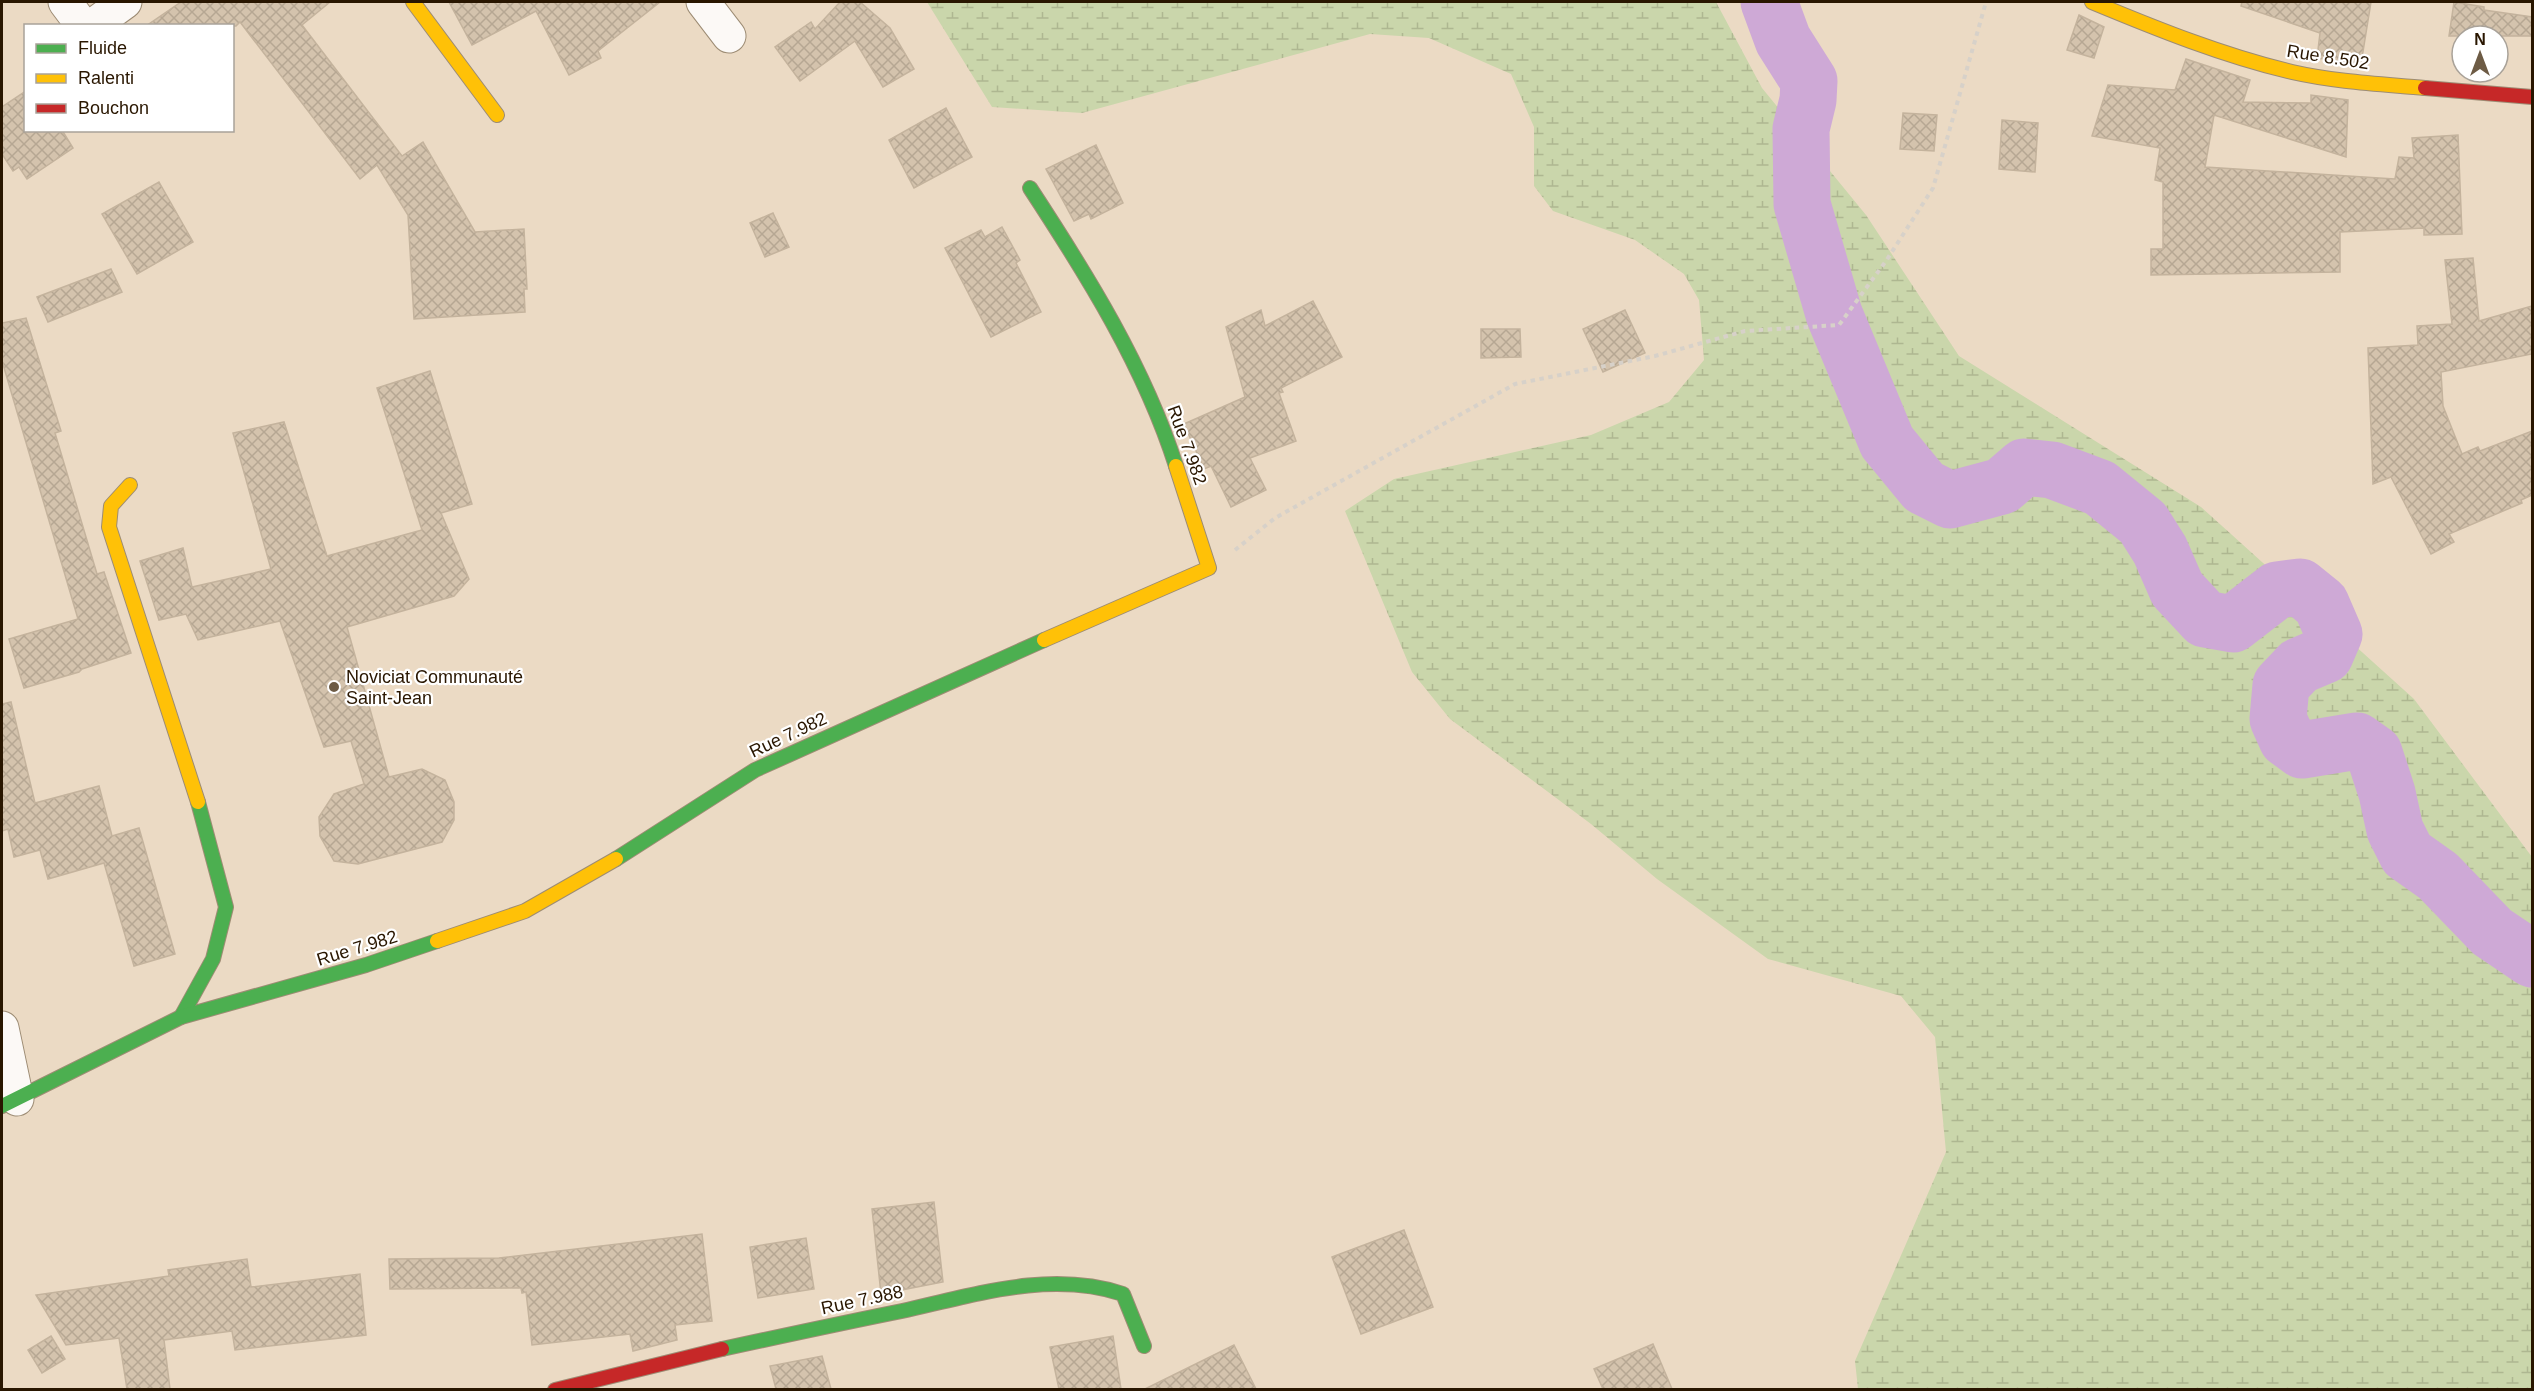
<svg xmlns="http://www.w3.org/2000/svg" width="2534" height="1391" viewBox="0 0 2534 1391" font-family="Helvetica,sans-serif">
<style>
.wetland{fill:url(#wetland-marsh)}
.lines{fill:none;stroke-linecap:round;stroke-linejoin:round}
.river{stroke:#cea9d6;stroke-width:57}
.building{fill:url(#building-cross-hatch);stroke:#c4b39d;stroke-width:1.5}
.street-casing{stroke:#9d8c74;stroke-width:35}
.fast-casing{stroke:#9d8c74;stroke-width:16}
.slow-casing{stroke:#9d8c74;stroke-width:16}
.jam-casing{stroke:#9d8c74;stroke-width:16}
.path{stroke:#d7d1c9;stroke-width:4;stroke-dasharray:4.5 4.5;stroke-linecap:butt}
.street{stroke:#fcf9f6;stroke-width:33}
.fast{stroke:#4caf50;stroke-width:14}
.slow{stroke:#ffc107;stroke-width:14}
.jam{stroke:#c62828;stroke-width:14}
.poi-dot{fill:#6d5b45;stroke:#fff;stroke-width:2}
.labels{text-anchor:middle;stroke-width:4.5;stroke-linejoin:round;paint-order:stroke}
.street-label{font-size:18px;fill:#291600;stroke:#fff}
.poi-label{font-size:18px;fill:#291600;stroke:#fff;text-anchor:start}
</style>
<defs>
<pattern id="wetland-marsh" width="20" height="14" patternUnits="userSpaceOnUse" patternTransform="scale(1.5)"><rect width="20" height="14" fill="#cad6ab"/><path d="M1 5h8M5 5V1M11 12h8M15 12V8" fill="none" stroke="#aeb791"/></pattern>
<pattern id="building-cross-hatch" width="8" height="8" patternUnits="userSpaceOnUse" patternTransform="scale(1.5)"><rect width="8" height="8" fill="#d4c3ad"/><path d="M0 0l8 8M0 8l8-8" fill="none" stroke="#b6a793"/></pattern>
</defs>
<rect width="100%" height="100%" fill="#ebdac4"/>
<path class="wetland" d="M 927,2 L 1716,2 L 1762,88 L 1866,215 L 1959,356 L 2201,507 L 2414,699 L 2532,857 L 2532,1389 L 1858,1389 L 1855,1361 L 1946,1152 L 1935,1037 L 1901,996 L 1768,959 L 1657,879 L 1591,824 L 1450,719 L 1412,672 L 1345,511 L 1394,479 L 1591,435 L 1669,402 L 1704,360 L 1699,300 L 1684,274 L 1635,240 L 1553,211 L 1534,186 L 1534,127 L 1511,74 L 1429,38 L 1370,34 L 1082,113 L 992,107 Z"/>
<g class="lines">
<path class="river" d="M 1769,2 L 1783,40 L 1809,81 L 1808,100 L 1801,129 L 1802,204 L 1834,314 L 1887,442 L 1924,487 L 1950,500 L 2002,486 L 2024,467 L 2052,470 L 2100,488 L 2143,523 L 2160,550 L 2177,589 L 2205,619 L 2233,624 L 2277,590 L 2300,587 L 2321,604 L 2334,634 L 2325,655 L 2299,666 L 2281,685 L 2278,719 L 2287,739 L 2302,750 L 2357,741 L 2374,753 L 2387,793 L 2395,830 L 2407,854 L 2438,876 L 2492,932 L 2532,959"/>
</g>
<g class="building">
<path d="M 181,2 L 330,2 L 302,25 L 402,156 L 423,142 L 475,232 L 524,229 L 527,289 L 524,289 L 525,312 L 414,319 L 408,215 L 377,165 L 360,179 L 240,22 L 236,26 L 146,26 Z"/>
<path d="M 449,2 L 660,2 L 598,51 L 601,58 L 569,75 L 536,11 L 472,45 Z"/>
<path d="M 840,2 L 860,2 L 890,28 L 914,69 L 883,87 L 855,41 L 800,81 L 775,47 L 811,22 L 815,29 Z"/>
<path d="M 2242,2 L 2371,2 L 2361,64 L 2317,58 L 2320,33 L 2241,6 Z"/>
<path d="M 2454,2 L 2484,7 L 2484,10 L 2532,17 L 2532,36 L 2449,36 Z"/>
<path d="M 2079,15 L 2104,27 L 2094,58 L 2067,50 Z"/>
<path d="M 2186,59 L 2250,80 L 2243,102 L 2311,103 L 2311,95 L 2348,100 L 2346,157 L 2214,115 L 2205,167 L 2395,179 L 2399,157 L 2414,158 L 2412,138 L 2458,135 L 2462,234 L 2424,235 L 2424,228 L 2340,232 L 2340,272 L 2151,275 L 2151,249 L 2163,249 L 2163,182 L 2155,180 L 2160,148 L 2092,136 L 2108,85 L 2175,90 Z"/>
<path d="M 26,91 L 26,130 L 62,130 L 73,148 L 27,179 L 19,167 L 13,171 L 2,154 L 2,107 Z"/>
<path d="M 946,108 L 972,157 L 914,188 L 889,140 Z"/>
<path d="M 1903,113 L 1937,115 L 1934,151 L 1900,149 Z"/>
<path d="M 2002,120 L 2038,123 L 2035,172 L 1999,169 Z"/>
<path d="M 1096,145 L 1123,203 L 1091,219 L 1089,214 L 1074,221 L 1046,169 Z"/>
<path d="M 159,182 L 193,242 L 137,274 L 102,214 Z"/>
<path d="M 773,213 L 789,247 L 765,257 L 750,223 Z"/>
<path d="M 1002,227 L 1020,260 L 1016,263 L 1041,312 L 991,337 L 945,248 L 981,230 L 985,237 Z"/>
<path d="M 2473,258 L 2479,321 L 2532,306 L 2532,354 L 2441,372 L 2443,406 L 2462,454 L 2478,447 L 2480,451 L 2532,431 L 2532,495 L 2521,500 L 2522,503 L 2449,534 L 2454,542 L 2431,554 L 2391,477 L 2373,484 L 2368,348 L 2418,345 L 2417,326 L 2452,324 L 2445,260 Z"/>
<path d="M 111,269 L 122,292 L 48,322 L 37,297 Z"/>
<path d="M 1313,301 L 1342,357 L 1281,388 L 1283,392 L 1279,393 L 1296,441 L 1250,458 L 1266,490 L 1231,507 L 1211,466 L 1204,469 L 1184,424 L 1245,397 L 1226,327 L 1261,310 L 1265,326 Z"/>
<path d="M 1625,310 L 1645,353 L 1603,372 L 1583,329 Z"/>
<path d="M 26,318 L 61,431 L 55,433 L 97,574 L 104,572 L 131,653 L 82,669 L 79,672 L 24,688 L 9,639 L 78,619 L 2,361 L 2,323 Z"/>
<path d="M 1481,329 L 1520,329 L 1521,357 L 1481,358 Z"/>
<path d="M 430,371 L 472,504 L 441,513 L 469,579 L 454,596 L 347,627 L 389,777 L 422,769 L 445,780 L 454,802 L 454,820 L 442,842 L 358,864 L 334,861 L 320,836 L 319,817 L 334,794 L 364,784 L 351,741 L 324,747 L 280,621 L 198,640 L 186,614 L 159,620 L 140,561 L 183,548 L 192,587 L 271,569 L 233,433 L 284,422 L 327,556 L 422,530 L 377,388 Z"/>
<path d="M 11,702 L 35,803 L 99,786 L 112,836 L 139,828 L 175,954 L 134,966 L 104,863 L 48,879 L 40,850 L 14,857 L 8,829 L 2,831 L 2,704 Z"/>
<path d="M 934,1202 L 943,1282 L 881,1294 L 872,1209 Z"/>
<path d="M 1404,1230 L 1433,1307 L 1361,1334 L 1332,1257 Z"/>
<path d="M 702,1234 L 712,1321 L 675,1325 L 677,1340 L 633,1351 L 630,1334 L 532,1345 L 526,1292 L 522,1293 L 521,1288 L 390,1289 L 389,1259 L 499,1258 Z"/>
<path d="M 806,1238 L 814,1289 L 758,1298 L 750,1247 Z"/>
<path d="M 247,1259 L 251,1287 L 360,1274 L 366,1335 L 235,1350 L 232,1331 L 164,1340 L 170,1389 L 127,1389 L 119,1338 L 66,1345 L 36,1295 L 169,1276 L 168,1270 Z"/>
<path d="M 51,1336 L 65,1359 L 42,1373 L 28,1350 Z"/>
<path d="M 1113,1336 L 1121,1389 L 1059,1389 L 1050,1347 Z"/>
<path d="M 1653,1344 L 1672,1389 L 1603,1389 L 1594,1369 Z"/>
<path d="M 1234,1345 L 1256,1389 L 1145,1389 Z"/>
<path d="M 822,1356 L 831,1389 L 776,1389 L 770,1366 Z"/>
</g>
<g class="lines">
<defs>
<g id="street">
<path d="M 65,2 L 83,26"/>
<path d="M 703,2 L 729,36"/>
<path d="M 92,26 L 125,2"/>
<path d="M 2,1028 L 17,1099"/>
</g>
<g id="fast">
<path d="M 1030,188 C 1087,275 1144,366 1176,466"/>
<path d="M 616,859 L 755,770 L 1044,640"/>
<path d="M 181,1017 L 213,959 L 226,907 L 198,802"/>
<path d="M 2,1106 L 181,1017 L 366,965 L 437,941"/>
<path d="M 722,1349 C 782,1336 842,1323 902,1311 C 974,1295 1050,1270 1123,1294 L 1144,1346"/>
</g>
<g id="slow">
<path d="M 413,2 L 497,115"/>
<path d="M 2092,2 C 2157,29 2224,56 2292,72 C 2336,82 2381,84 2425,88"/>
<path d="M 130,485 L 111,506 L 109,527 L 198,802"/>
<path d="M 1044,640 L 1209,568 L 1176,466"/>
<path d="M 437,941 L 525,911 L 616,859"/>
</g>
<g id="jam">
<path d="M 2425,88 L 2532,97"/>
<path d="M 555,1390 L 722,1349"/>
</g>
</defs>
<use href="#street" class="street-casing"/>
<use href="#fast" class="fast-casing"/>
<use href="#slow" class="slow-casing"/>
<use href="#jam" class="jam-casing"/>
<path class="path" d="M 1235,550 L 1275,518 L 1515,384 L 1655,356 L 1745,331 L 1839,325 L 1886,261 L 1933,188 L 1986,2"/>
<use href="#street" class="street"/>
<use href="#fast" class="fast"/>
<use href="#slow" class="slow"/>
<use href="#jam" class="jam"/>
</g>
<circle class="poi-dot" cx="334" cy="687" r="6"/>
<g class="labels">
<g class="street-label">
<text transform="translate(2328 57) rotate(9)" y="6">Rue 8.502</text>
<text transform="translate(1187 445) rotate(70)" y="6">Rue 7.982</text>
<text transform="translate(788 735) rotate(-25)" y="6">Rue 7.982</text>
<text transform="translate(357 948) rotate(-17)" y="6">Rue 7.982</text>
<text transform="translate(862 1300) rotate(-12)" y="6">Rue 7.988</text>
</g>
<g class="poi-label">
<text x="346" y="683">Noviciat Communauté<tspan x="346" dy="21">Saint-Jean</tspan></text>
</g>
</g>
<rect width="2534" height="1391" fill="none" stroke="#291600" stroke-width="6"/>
<rect x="24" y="24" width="210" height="108" fill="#ffffff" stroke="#a9a299" stroke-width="1.5"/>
<rect x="36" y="44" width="30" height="9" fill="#4caf50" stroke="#a9a299" stroke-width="1.5"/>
<text x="78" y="54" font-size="18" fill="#291600">Fluide</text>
<rect x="36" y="74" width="30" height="9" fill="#ffc107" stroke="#a9a299" stroke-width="1.5"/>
<text x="78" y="84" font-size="18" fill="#291600">Ralenti</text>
<rect x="36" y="104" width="30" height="9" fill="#c62828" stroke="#a9a299" stroke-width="1.5"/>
<text x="78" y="114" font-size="18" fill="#291600">Bouchon</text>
<g transform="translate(2480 54)"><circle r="28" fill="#ffffff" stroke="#a9a299" stroke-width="1.5"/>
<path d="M0-4.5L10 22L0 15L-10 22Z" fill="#6d5b45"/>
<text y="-9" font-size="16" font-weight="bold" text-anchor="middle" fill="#291600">N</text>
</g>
</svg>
